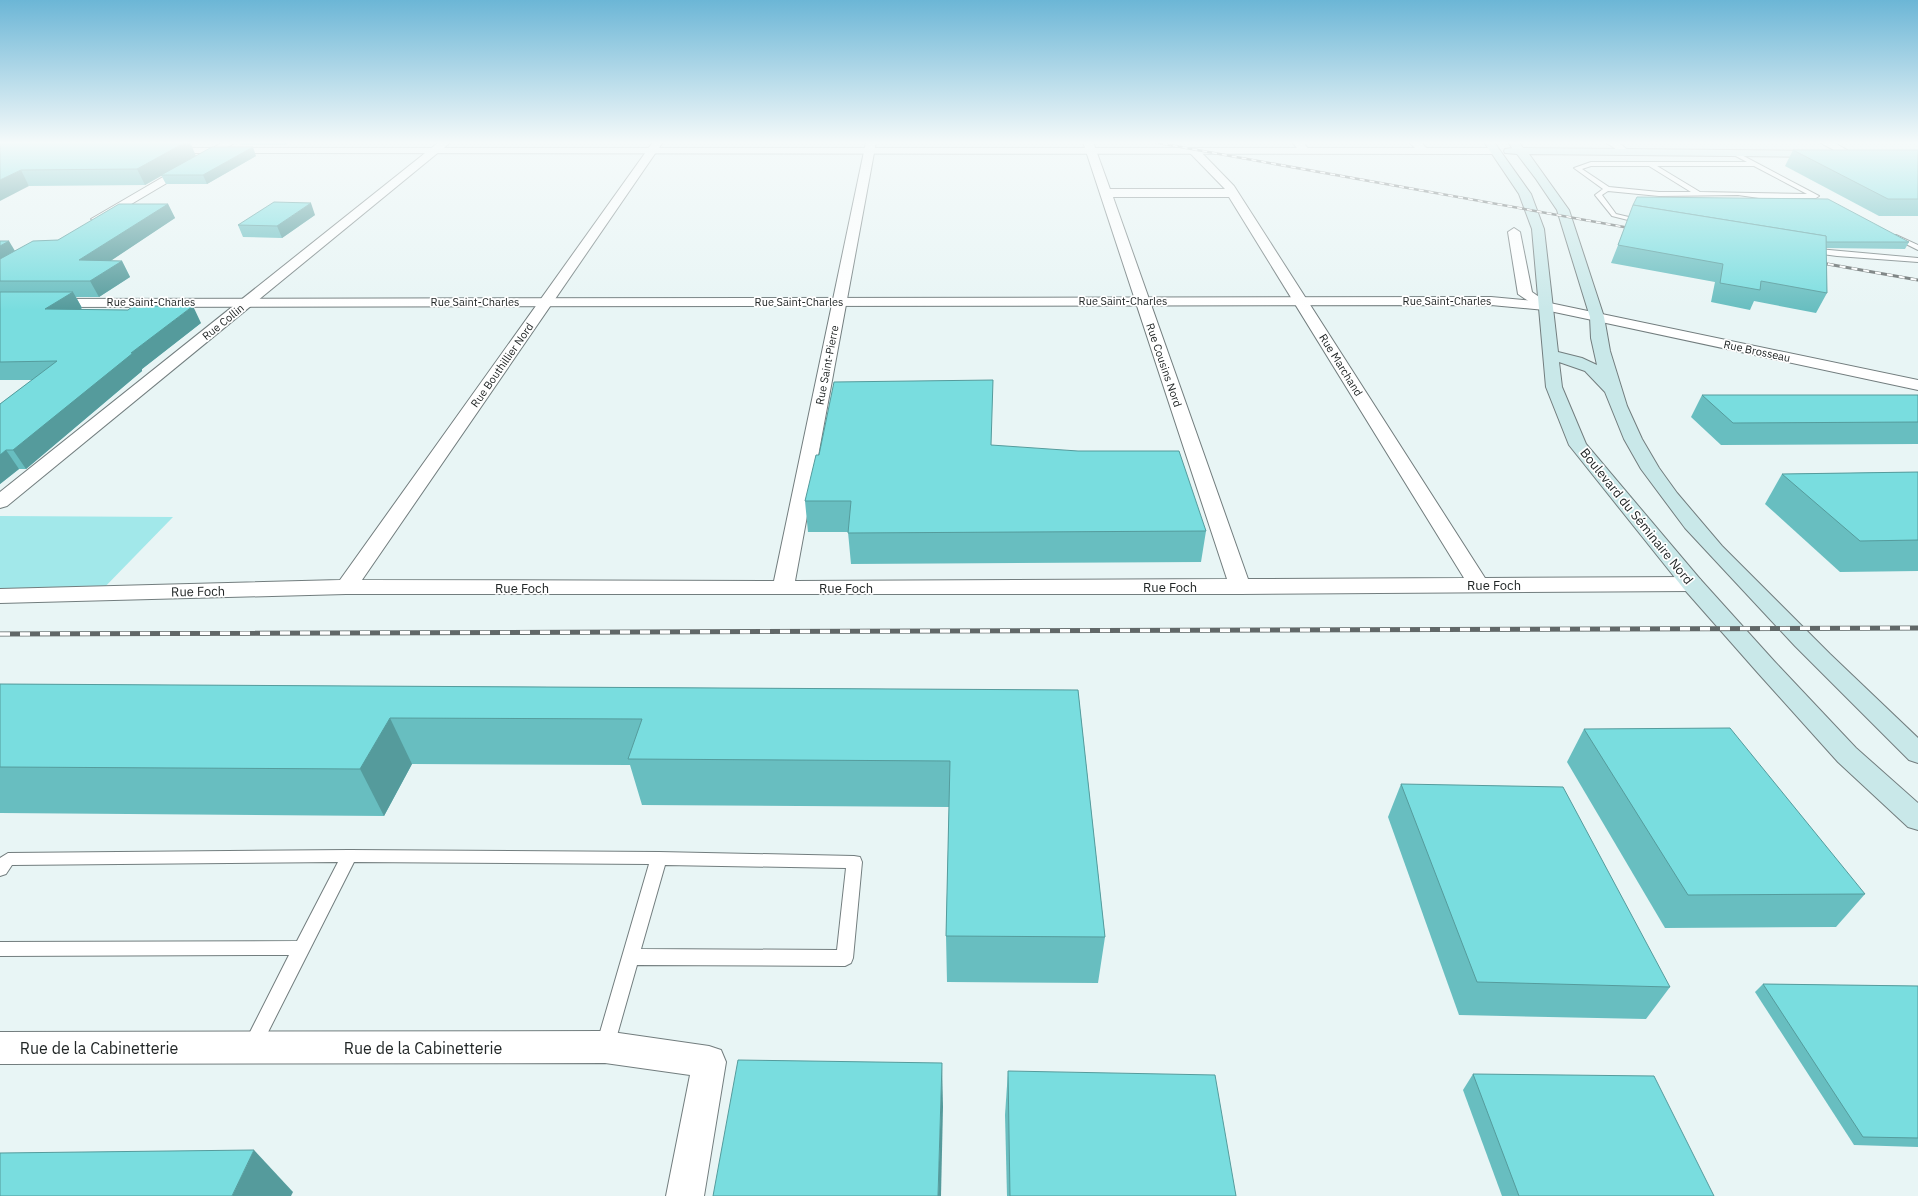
<svg xmlns="http://www.w3.org/2000/svg" width="1918" height="1196" viewBox="0 0 1918 1196" font-family="'IBM Plex Sans',sans-serif">
<style>
.green{fill:#a2e8ea}
.lines{fill:none;stroke-linecap:round;stroke-linejoin:round}
.service-casing{stroke:#727d7e;stroke-width:2}
.minor-casing{stroke:#727d7e;stroke-width:2}
.tertiary-casing{stroke:#727d7e;stroke-width:2}
.secondary-casing{stroke:#727d7e;stroke-width:2}
.service{fill:#fff;fill-rule:evenodd}
.minor{fill:#fff;fill-rule:evenodd}
.tertiary{fill:#fff;fill-rule:evenodd}
.secondary{fill:#c9e8e9;fill-rule:evenodd}
.rail-far2-casing{stroke:#616868;stroke-width:2.5}
.rail-far1-casing{stroke:#616868;stroke-width:3}
.rail-casing{stroke:#616868;stroke-width:5}
.rail-far2{stroke:#fff;stroke-width:1.5;stroke-dasharray:5;stroke-linecap:butt}
.rail-far1{stroke:#fff;stroke-width:2;stroke-dasharray:6;stroke-linecap:butt}
.rail{stroke:#fff;stroke-width:3.5;stroke-dasharray:10;stroke-linecap:butt}
.wall{fill:#68bec0}
.shaded-wall{fill:#559b9c}
.building{fill:#79dddf;stroke:#559b9c}
.labels{text-anchor:middle;stroke-width:3.5;stroke-linejoin:round;paint-order:stroke}
.far-street-label{font-size:11px;fill:#222727;stroke:#fff}
.street-label{font-size:13px;fill:#222727;stroke:#fff}
.near-street-label{font-size:16px;fill:#222727;stroke:#fff}
</style>
<rect width="100%" height="100%" fill="#e8f5f5"/>
<path class="green" d="M 0,516 L 173,517 L 98,594 L 0,596 Z"/>
<g class="lines">
<defs>
<g id="service">
<path d="M 1734,151 L 1819,196 L 1816,198 L 1759,198 L 1738,195 L 1659,196 L 1608,191 L 1602,195 L 1616,214 L 1646,221 L 1647,222 L 1644,224 L 1612,216 L 1595,195 L 1603,189 L 1574,168 L 1591,162 L 1747,162 L 1732,154 L 1732,152 ZM 1591,166 L 1649,166 L 1691,192 L 1659,192 L 1609,187 L 1582,169 ZM 1657,166 L 1754,166 L 1807,194 L 1700,192 Z"/>
<path d="M 1892,235 L 1896,235 L 1918,245 L 1918,250 L 1892,237 Z"/>
<path d="M 1807,248 L 1918,258 L 1918,262 L 1837,256 L 1807,252 Z"/>
<path d="M 349,850 L 659,852 L 854,856 L 860,857 L 862,862 L 853,958 L 851,963 L 845,966 L 637,965 L 614,1046 L 611,1052 L 605,1055 L 599,1052 L 596,1046 L 649,864 L 354,862 L 258,1052 L 252,1055 L 246,1052 L 243,1046 L 289,955 L 0,956 L 0,942 L 297,941 L 338,862 L 12,865 L 6,874 L 0,876 L 0,858 L 8,853 ZM 665,865 L 846,868 L 837,950 L 641,949 Z"/>
</g>
<g id="minor">
<path d="M 223,142 L 236,142 L 101,222 L 97,223 L 91,219 Z"/>
<path d="M 439,142 L 451,142 L 7,506 L 0,508 L 0,492 Z"/>
<path d="M 653,142 L 663,142 L 362,580 L 774,581 L 866,142 L 876,142 L 795,581 L 1227,579 L 1083,142 L 1093,142 L 1110,189 L 1225,189 L 1190,153 L 1189,151 L 1194,148 L 1198,149 L 1234,186 L 1485,578 L 1692,577 L 1700,579 L 1703,584 L 1700,589 L 1692,591 L 1240,594 L 346,594 L 0,603 L 0,589 L 340,580 ZM 1113,197 L 1229,197 L 1464,578 L 1248,579 Z"/>
<path d="M 1292,142 L 1303,142 L 1310,151 L 1309,153 L 1301,153 Z"/>
<path d="M 1409,142 L 1421,142 L 1429,151 L 1428,153 L 1420,153 Z"/>
<path d="M 1605,142 L 1618,142 L 1630,152 L 1625,155 Z"/>
<path d="M 1819,142 L 1833,142 L 1854,154 L 1849,157 L 1845,156 Z"/>
<path d="M 1514,228 L 1520,232 L 1532,292 L 1552,306 L 1550,309 L 1540,309 L 1518,294 L 1508,232 Z"/>
<path d="M 1597,313 L 1918,380 L 1918,390 L 1592,320 L 1590,317 L 1592,314 Z"/>
<path d="M 605,1031 L 709,1046 L 721,1050 L 726,1062 L 704,1196 L 666,1196 L 690,1075 L 605,1063 L 0,1064 L 0,1032 Z"/>
</g>
<g id="tertiary">
<path d="M 165,148 L 1495,148 L 1500,151 L 1495,154 L 161,153 L 160,151 L 161,149 Z"/>
<path d="M 1491,297 L 1545,302 L 1602,314 L 1604,317 L 1602,320 L 1597,321 L 1545,310 L 1491,305 L 0,307 L 0,299 Z"/>
</g>
<path id="secondary" d="M 1484,142 L 1494,142 L 1531,194 L 1544,229 L 1558,352 L 1582,358 L 1597,365 L 1591,338 L 1590,317 L 1557,210 L 1536,179 L 1517,154 L 1505,153 L 1504,151 L 1505,149 L 1512,148 L 1508,142 L 1519,142 L 1523,148 L 1820,151 L 1825,154 L 1820,157 L 1529,154 L 1569,210 L 1604,317 L 1610,351 L 1627,406 L 1642,439 L 1659,468 L 1677,493 L 1722,546 L 1830,654 L 1918,738 L 1918,763 L 1909,760 L 1795,646 L 1685,528 L 1641,469 L 1624,439 L 1605,392 L 1585,371 L 1559,362 L 1562,387 L 1586,444 L 1700,579 L 1774,661 L 1856,748 L 1918,803 L 1918,830 L 1908,827 L 1838,762 L 1758,673 L 1684,589 L 1569,445 L 1546,387 L 1532,229 L 1519,194 Z"/>
</defs>
<use href="#service" class="service-casing"/>
<use href="#minor" class="minor-casing"/>
<use href="#tertiary" class="tertiary-casing"/>
<use href="#secondary" class="secondary-casing"/>
<use href="#service" class="service"/>
<use href="#minor" class="minor"/>
<use href="#tertiary" class="tertiary"/>
<use href="#secondary" class="secondary"/>
<defs>
<path id="rail-far2" d="M 1153,142 L 1635,229"/>
<path id="rail-far1" d="M 1816,262 L 1918,280"/>
<path id="rail" d="M 0,634 L 1918,628"/>
</defs>
<use href="#rail-far2" class="rail-far2-casing"/>
<use href="#rail-far1" class="rail-far1-casing"/>
<use href="#rail" class="rail-casing"/>
<use href="#rail-far2" class="rail-far2"/>
<use href="#rail-far1" class="rail-far1"/>
<use href="#rail" class="rail"/>
</g>
<g class="wall">
<path d="M 0,142 L 196,156 L 145,185 L 29,186 Z"/>
<path d="M 240,142 L 290,142 L 285,145 L 241,145 Z"/>
<path d="M 1793,150 L 1918,150 L 1918,216 L 1879,216 L 1785,166 Z"/>
<path d="M 256,156 L 207,184 L 166,184 L 161,175 Z"/>
<path d="M 1637,197 L 1909,242 L 1905,249 L 1826,248 L 1827,293 L 1816,313 L 1754,301 L 1750,310 L 1711,302 L 1715,282 L 1611,263 Z"/>
<path d="M 168,204 L 175,218 L 110,261 L 122,261 L 130,277 L 99,297 L 76,297 L 82,308 L 80,309 L 201,323 L 142,369 L 142,371 L 26,469 L 19,469 L 0,484 L 0,404 L 32,380 L 0,380 L 0,241 L 14,251 L 58,240 Z"/>
<path d="M 315,215 L 282,238 L 243,237 L 238,225 Z"/>
<path d="M 1702,395 L 1918,395 L 1918,444 L 1721,445 L 1691,417 Z"/>
<path d="M 992,445 L 1206,531 L 1201,562 L 851,564 L 848,532 L 808,532 L 805,501 Z"/>
<path d="M 1918,472 L 1918,571 L 1840,572 L 1765,504 L 1782,474 Z"/>
<path d="M 0,684 L 1078,690 L 1105,937 L 1098,983 L 947,982 L 946,936 L 949,807 L 642,805 L 630,765 L 412,764 L 384,816 L 0,813 Z"/>
<path d="M 1584,729 L 1865,894 L 1836,927 L 1665,928 L 1567,762 Z"/>
<path d="M 1401,784 L 1670,987 L 1646,1019 L 1459,1015 L 1388,817 Z"/>
<path d="M 1763,984 L 1918,986 L 1918,1147 L 1854,1145 L 1755,992 Z"/>
<path d="M 1008,1071 L 1236,1196 L 1007,1196 L 1005,1115 Z"/>
<path d="M 1473,1074 L 1714,1196 L 1502,1196 L 1463,1090 Z"/>
</g>
<g class="shaded-wall">
<path d="M 186,142 L 190,142 L 196,156 L 145,185 L 137,169 Z"/>
<path d="M 284,142 L 290,142 L 285,145 Z"/>
<path d="M 253,147 L 256,156 L 207,184 L 203,175 Z"/>
<path d="M 21,170 L 29,186 L 0,201 L 0,180 Z"/>
<path d="M 311,203 L 315,215 L 282,238 L 277,226 Z"/>
<path d="M 168,204 L 175,218 L 88,276 L 79,260 Z"/>
<path d="M 9,241 L 18,256 L 0,266 L 0,246 Z"/>
<path d="M 122,261 L 130,277 L 99,297 L 90,281 Z"/>
<path d="M 73,292 L 82,308 L 55,326 L 45,309 Z"/>
<path d="M 193,306 L 201,323 L 142,369 L 142,371 L 26,469 L 13,450 L 131,353 Z"/>
<path d="M 6,450 L 19,469 L 0,484 L 0,455 Z"/>
<path d="M 390,718 L 412,764 L 384,816 L 360,769 Z"/>
<path d="M 942,1063 L 943,1107 L 941,1196 L 938,1196 Z"/>
<path d="M 254,1150 L 293,1192 L 291,1196 L 232,1196 Z"/>
</g>
<g class="building">
<path d="M 0,142 L 186,142 L 137,169 L 21,170 L 0,180 Z"/>
<path d="M 212,147 L 253,147 L 203,175 L 161,175 Z"/>
<path d="M 1793,150 L 1918,150 L 1918,199 L 1888,199 Z"/>
<path d="M 1637,197 L 1828,199 L 1909,242 L 1826,242 L 1826,236 L 1633,205 Z"/>
<path d="M 274,202 L 311,203 L 277,226 L 238,225 Z"/>
<path d="M 119,204 L 168,204 L 79,260 L 122,261 L 90,281 L 0,281 L 0,259 L 33,241 L 58,240 Z"/>
<path d="M 1633,205 L 1826,236 L 1827,293 L 1761,281 L 1760,290 L 1720,283 L 1723,264 L 1618,245 Z"/>
<path d="M 0,241 L 9,241 L 0,246 Z"/>
<path d="M 0,292 L 73,292 L 45,309 L 128,310 L 133,306 L 193,306 L 131,353 L 133,353 L 13,450 L 6,450 L 0,455 L 0,404 L 57,361 L 0,362 Z"/>
<path d="M 993,380 L 991,445 L 1078,451 L 1179,451 L 1206,531 L 848,533 L 851,501 L 805,501 L 816,455 L 819,455 L 834,382 Z"/>
<path d="M 1702,395 L 1918,395 L 1918,422 L 1733,423 Z"/>
<path d="M 1918,472 L 1918,540 L 1860,541 L 1782,474 Z"/>
<path d="M 0,684 L 1078,690 L 1105,937 L 946,936 L 950,761 L 628,759 L 642,719 L 390,718 L 360,769 L 0,767 Z"/>
<path d="M 1730,728 L 1865,894 L 1688,895 L 1584,729 Z"/>
<path d="M 1401,784 L 1563,787 L 1670,987 L 1477,982 Z"/>
<path d="M 1763,984 L 1918,986 L 1918,1138 L 1863,1137 Z"/>
<path d="M 738,1060 L 942,1063 L 938,1196 L 713,1196 Z"/>
<path d="M 1008,1071 L 1215,1075 L 1236,1196 L 1010,1196 Z"/>
<path d="M 1473,1074 L 1654,1076 L 1714,1196 L 1519,1196 Z"/>
<path d="M 254,1150 L 232,1196 L 0,1196 L 0,1153 Z"/>
</g>
<linearGradient id="sky" x2="0" y2="1"><stop stop-color="#6cb6d6"/><stop offset="0.46" stop-color="#f5fafa"/><stop offset="1" stop-color="#f5fafa" stop-opacity="0"/></linearGradient>
<rect width="1918" height="310" fill="url(#sky)"/>
<g class="labels">
<g class="far-street-label">
<text x="1123" y="305">Rue Saint-Charles</text>
<text x="1447" y="305">Rue Saint-Charles</text>
<text x="151" y="306">Rue Saint-Charles</text>
<text x="475" y="306">Rue Saint-Charles</text>
<text x="799" y="306">Rue Saint-Charles</text>
<text transform="translate(223 322) rotate(-39)" y="4">Rue Collin</text>
<text transform="translate(1757 351) rotate(12)" y="4">Rue Brosseau</text>
<text transform="translate(502 365) rotate(-55)" y="4">Rue Bouthillier Nord</text>
<text transform="translate(827 365) rotate(-79)" y="4">Rue Saint-Pierre</text>
<text transform="translate(1164 365) rotate(71)" y="4">Rue Cousins Nord</text>
<text transform="translate(1341 365) rotate(58)" y="4">Rue Marchand</text>
</g>
<g class="street-label">
<text transform="translate(1637 516) rotate(51)" y="5">Boulevard du Séminaire Nord</text>
<text x="1494" y="590">Rue Foch</text>
<text x="1170" y="592">Rue Foch</text>
<text x="522" y="593">Rue Foch</text>
<text x="846" y="593">Rue Foch</text>
<text transform="translate(198 591) rotate(-1)" y="5">Rue Foch</text>
</g>
<g class="near-street-label">
<text x="99" y="1054">Rue de la Cabinetterie</text>
<text x="423" y="1054">Rue de la Cabinetterie</text>
</g>
</g>
</svg>
